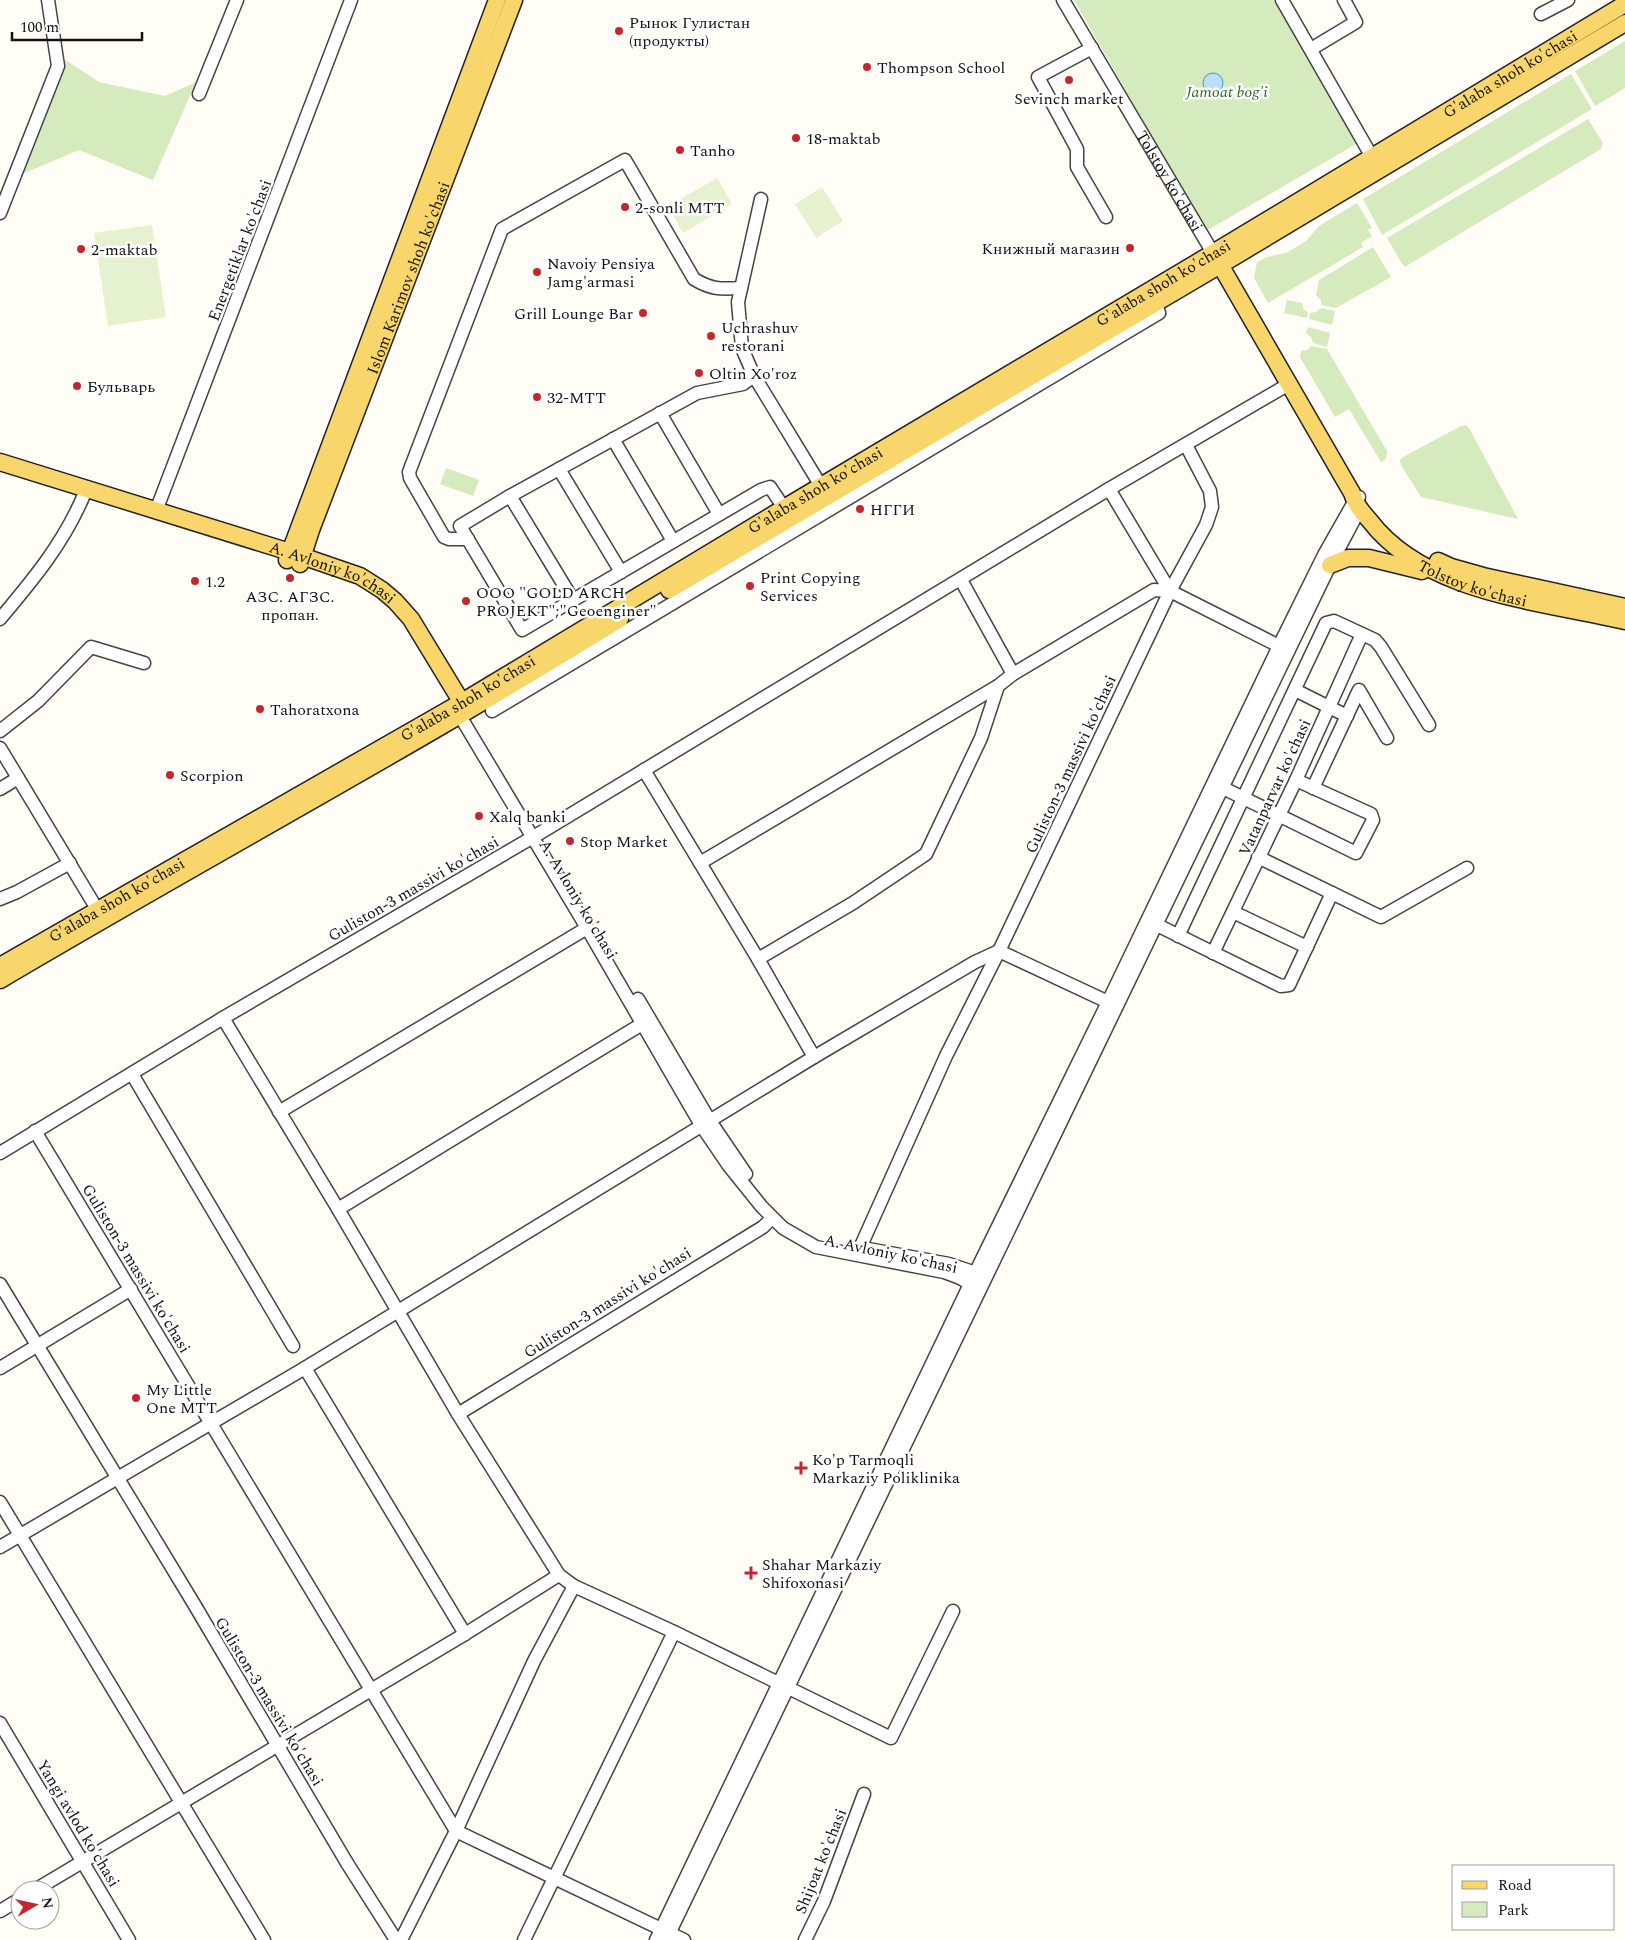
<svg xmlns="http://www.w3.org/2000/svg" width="1625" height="1940" viewBox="0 0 1625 1940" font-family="Spectral,serif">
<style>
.green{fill:#d5ebbd}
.pitch{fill:#e6f2cf}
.water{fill:#b9e0f7;stroke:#3f96cf}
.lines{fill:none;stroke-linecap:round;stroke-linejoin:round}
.minor-casing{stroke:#444;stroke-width:15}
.major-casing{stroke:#222;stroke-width:19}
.minor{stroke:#fff;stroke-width:12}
.major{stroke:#f9d66b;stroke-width:16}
.poi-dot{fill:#c4262e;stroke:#fff;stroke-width:2}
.labels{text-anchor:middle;stroke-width:5;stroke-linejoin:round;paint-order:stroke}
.poi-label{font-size:16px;fill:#111;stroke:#fff;text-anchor:start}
.street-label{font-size:16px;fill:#111;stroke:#fff}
.park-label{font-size:16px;font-style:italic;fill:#2f6b1f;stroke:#fff}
</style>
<rect width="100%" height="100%" fill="#fffdf5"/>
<g class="green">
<path d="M 1074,0 L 1277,0 L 1358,143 L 1206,231 Z"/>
<path d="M 1625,41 L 1625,88 L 1595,106 L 1575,71 Z"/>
<path d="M 64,59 L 99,82 L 165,96 L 196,82 L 153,180 L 79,150 L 22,174 Z"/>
<path d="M 1571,74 L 1592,109 L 1382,235 L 1363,199 Z"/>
<path d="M 1588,119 L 1603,143 L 1601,149 L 1408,265 L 1406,267 L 1402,264 L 1387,238 Z"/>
<path d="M 1357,203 L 1372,228 L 1368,230 L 1372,236 L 1361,243 L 1363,247 L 1268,303 L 1254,278 L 1257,262 L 1267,257 L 1286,253 L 1306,241 L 1319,226 Z"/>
<path d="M 1373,247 L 1391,277 L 1336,308 L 1321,305 L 1321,300 L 1316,295 L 1319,280 Z"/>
<path d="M 1287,300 L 1302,303 L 1303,309 L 1308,312 L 1307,318 L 1284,313 Z"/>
<path d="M 1321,308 L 1335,311 L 1332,325 L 1309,319 L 1310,313 L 1316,312 Z"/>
<path d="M 1308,327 L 1330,333 L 1327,347 L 1313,343 L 1311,337 L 1306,333 Z"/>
<path d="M 1311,346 L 1327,349 L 1387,451 L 1386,459 L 1381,462 L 1349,409 L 1335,417 L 1300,357 L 1301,351 L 1307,350 Z"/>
<path d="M 1466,425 L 1469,428 L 1518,519 L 1421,497 L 1401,465 L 1400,460 L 1403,457 L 1461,426 Z"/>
<path d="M 446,468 L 479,480 L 473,496 L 440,484 Z"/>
</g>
<g class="pitch">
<path d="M 717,178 L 732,204 L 683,233 L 668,206 Z"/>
<path d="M 822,187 L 843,221 L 816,238 L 795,204 Z"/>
<path d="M 152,225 L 166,317 L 108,326 L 94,233 Z"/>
</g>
<circle class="water" cx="1213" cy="83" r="10"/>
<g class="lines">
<defs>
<g id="minor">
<path id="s1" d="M 1063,0 L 1213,253"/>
<path d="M 1282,0 L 1372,157"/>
<path d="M 1541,14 L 1568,0"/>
<path d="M 1092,48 L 1038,77 L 1077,149 L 1077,167 L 1106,217"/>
<path d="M 1311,49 L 1356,22 L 1344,0"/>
<path d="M 199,94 L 237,0"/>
<path d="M 761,199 L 738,302 L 742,348 L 754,376 L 821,486"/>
<path d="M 0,213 L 58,66 L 48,0"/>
<path d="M 754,376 L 743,384 L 697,393 L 510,496 L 460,526 L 522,630 L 761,490 L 770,487 L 784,508"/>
<path d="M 660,413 L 719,514"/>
<path d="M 613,439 L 673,541"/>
<path d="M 559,469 L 621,572"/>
<path d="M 1109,489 L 1170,591"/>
<path d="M 510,496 L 573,600"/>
<path d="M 156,511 L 351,0"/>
<path d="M 468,539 L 449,539 L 444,537 L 410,478 L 409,472 L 502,229 L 625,160 L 694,279 C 712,290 721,289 741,288"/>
<path d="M 961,580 L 1013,674"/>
<path d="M 0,619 C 32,581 63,544 83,497"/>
<path d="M 1295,690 L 1347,716"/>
<path d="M 492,711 L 1159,313 L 1156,303"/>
<path d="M 460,716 L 587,928 L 701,1125 L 729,1166 L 762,1207 L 783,1228 L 816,1247 L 944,1272 L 960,1278 L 976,1287"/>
<path d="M 0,731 L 38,701 L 91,647 L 144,663"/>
<path d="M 0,748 L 97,909"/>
<path d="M 644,770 L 758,959 L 814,1057"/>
<path d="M 1223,788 L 1356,853 L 1373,820 L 1371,814 L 1296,780"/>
<path d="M 1313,788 L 1359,690 L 1387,738"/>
<path d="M 0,789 L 18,778"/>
<path d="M 1258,857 L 1381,917 L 1467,868"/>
<path d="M 700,863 L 998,686 L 1013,674 L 1154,590 L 1170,591 L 1279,646"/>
<path d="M 0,899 L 17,892 L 70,863"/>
<path d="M 1233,912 L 1307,947"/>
<path d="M 1157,925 L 1281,986 L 1289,985 L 1332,893"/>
<path d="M 1178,936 L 1326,623 L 1334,621 L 1375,640 L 1381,647 L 1429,725"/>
<path d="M 1213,953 L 1296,780 L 1362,634"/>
<path d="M 758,959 L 853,903 L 926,854 L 981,738 L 998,686"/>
<path d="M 638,999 L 710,1121 L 746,1174"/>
<path d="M 223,1018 L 338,1209 L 458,1414 L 559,1575 L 574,1586 L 674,1632 L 891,1738 L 953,1611"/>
<path d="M 132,1074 L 293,1346"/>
<path d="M 279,1112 L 587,928"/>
<path d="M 35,1131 L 456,1831 L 684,1940"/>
<path d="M 0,1153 L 223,1018 L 540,833 L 1109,489 L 1289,384"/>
<path d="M 338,1209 L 642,1024"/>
<path d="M 860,1248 L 946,1056 L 999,951 L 1170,591 L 1206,525 L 1212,507 L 1210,491 L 1186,445"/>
<path d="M 863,1248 L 949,1264 L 982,1275"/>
<path d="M 0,1284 L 194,1604 L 347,1863 L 396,1940"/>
<path d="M 0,1368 L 131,1289"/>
<path d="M 305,1368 L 465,1634"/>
<path d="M 458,1414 L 763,1227 L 772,1218"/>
<path d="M 0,1502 L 264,1940"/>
<path d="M 0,1547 L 305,1368 L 814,1057 L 975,962 L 999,951 L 1108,1002"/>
<path d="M 0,1723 L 129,1940"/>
<path d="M 35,1890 L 465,1634 L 559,1575"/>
<path d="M 0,1911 L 20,1899"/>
<path d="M 401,1940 L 456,1831 L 534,1661 L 574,1586"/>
<path d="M 524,1940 L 674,1632"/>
<path d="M 656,1940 L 982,1259 L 1108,1002 L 1279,646 L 1324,555 L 1354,502 L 1359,497"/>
<path d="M 666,1940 C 885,1482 1109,1025 1329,567 L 1355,518"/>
<path d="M 805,1940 L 824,1901 L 864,1794"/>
</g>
<g id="major">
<path id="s2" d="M 1215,256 L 1352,493 C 1355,504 1362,512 1370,521 C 1426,594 1541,601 1625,621"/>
<path id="s3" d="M 0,462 L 290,552 L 360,576 L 382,590 L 395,601 L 411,619 L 467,711"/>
<path d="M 287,560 L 497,0"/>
<path d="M 1438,561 L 1451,567 L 1483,576 L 1625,607"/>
<path id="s4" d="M 300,564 L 311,530 L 514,0"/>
<path d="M 1330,565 L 1348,558 L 1369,558 L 1422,571"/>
<path d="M 669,590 L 1237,255 L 1625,23"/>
<path id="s5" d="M 0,966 L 462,702 L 784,508 L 1213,253 L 1625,4"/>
<path d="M 0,980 C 206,858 417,745 620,619"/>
</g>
</defs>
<use href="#minor" class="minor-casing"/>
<use href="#major" class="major-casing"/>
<use href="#minor" class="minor"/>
<use href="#major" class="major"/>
</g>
<g class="poi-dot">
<circle cx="619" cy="31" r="5"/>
<circle cx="867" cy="67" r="5"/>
<circle cx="1069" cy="80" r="5"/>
<circle cx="796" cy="138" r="5"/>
<circle cx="680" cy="150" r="5"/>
<circle cx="625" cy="207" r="5"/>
<circle cx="1130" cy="248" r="5"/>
<circle cx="81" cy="249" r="5"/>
<circle cx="537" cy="272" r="5"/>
<circle cx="643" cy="313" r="5"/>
<circle cx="711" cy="336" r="5"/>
<circle cx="699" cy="373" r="5"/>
<circle cx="77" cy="386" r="5"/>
<circle cx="537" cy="397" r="5"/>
<circle cx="860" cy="509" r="5"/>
<circle cx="290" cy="578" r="5"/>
<circle cx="195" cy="581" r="5"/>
<circle cx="750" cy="586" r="5"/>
<circle cx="466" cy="601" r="5"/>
<circle cx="260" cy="709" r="5"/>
<circle cx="170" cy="775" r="5"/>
<circle cx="479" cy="816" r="5"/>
<circle cx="570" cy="841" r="5"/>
<circle cx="136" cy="1398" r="5"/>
<path d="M798.5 1460.5h5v5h5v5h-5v5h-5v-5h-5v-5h5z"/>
<path d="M748.5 1565.5h5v5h5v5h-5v5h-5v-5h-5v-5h5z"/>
</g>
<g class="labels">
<g class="poi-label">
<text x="629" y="28">Рынок Гулистан<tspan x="629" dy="18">(продукты)</tspan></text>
<text x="877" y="73">Thompson School</text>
<text x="1069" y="104" text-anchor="middle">Sevinch market</text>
<text x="806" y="144">18-maktab</text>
<text x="690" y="156">Tanho</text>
<text x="635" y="213">2-sonli MTT</text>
<text x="1120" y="254" text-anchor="end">Книжный магазин</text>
<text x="91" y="255">2-maktab</text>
<text x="547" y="269">Navoiy Pensiya<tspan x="547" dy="18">Jamg'armasi</tspan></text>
<text x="633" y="319" text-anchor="end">Grill Lounge Bar</text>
<text x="721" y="333">Uchrashuv<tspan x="721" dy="18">restorani</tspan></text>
<text x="709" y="379">Oltin Xo'roz</text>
<text x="87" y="392">Бульварь</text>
<text x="547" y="403">32-MTT</text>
<text x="870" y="515">НГГИ</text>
<text x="760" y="583">Print Copying<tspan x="760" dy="18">Services</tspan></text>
<text x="205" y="587">1.2</text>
<text x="476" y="598">ООО "GOLD ARCH<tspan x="476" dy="18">PROJEKT";"Geoenginer"</tspan></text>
<text x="290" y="602" text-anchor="middle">АЗС. АГЗС.<tspan x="290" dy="18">пропан.</tspan></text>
<text x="270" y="715">Tahoratxona</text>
<text x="180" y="781">Scorpion</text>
<text x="489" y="822">Xalq banki</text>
<text x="580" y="847">Stop Market</text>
<text x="146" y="1395">My Little<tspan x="146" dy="18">One MTT</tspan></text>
<text x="812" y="1465">Ko'p Tarmoqli<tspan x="812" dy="18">Markaziy Poliklinika</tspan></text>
<text x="762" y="1570">Shahar Markaziy<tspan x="762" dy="18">Shifoxonasi</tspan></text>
</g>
<g class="street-label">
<text dy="6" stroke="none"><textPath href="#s5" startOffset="1754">G'alaba shoh ko'chasi</textPath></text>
<text dy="6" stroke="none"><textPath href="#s1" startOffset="210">Tolstoy ko'chasi</textPath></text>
<text transform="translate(239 250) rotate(-69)" y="6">Energetiklar ko'chasi</text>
<text dy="6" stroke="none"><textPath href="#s4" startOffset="306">Islom Karimov shoh ko'chasi</textPath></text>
<text dy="6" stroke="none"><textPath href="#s5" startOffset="1349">G'alaba shoh ko'chasi</textPath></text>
<text dy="6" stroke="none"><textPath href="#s5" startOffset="944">G'alaba shoh ko'chasi</textPath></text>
<text dy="6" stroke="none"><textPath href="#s3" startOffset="351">A. Avloniy ko'chasi</textPath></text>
<text dy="6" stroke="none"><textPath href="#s2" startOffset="430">Tolstoy ko'chasi</textPath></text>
<text dy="6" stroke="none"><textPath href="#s5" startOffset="539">G'alaba shoh ko'chasi</textPath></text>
<text transform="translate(1070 764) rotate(-65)" y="6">Guliston-3 massivi ko'chasi</text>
<text transform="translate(1274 787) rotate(-65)" y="6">Vatanparvar ko'chasi</text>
<text transform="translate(413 888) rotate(-30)" y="6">Guliston-3 massivi ko'chasi</text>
<text dy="6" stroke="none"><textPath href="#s5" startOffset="134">G'alaba shoh ko'chasi</textPath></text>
<text transform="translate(579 899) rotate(59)" y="6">A. Avloniy ko'chasi</text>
<text transform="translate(891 1253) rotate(12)" y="6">A. Avloniy ko'chasi</text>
<text transform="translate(137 1268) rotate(59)" y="6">Guliston-3 massivi ko'chasi</text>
<text transform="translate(607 1302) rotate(-32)" y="6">Guliston-3 massivi ko'chasi</text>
<text transform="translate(270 1701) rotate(59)" y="6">Guliston-3 massivi ko'chasi</text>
<text transform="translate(79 1823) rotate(59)" y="6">Yangi avlod ko'chasi</text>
<text transform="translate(820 1861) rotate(-68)" y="6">Shijoat ko'chasi</text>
</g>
<g class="park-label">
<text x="1227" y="97">Jamoat bog'i</text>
</g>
</g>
<rect x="1452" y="1865" width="162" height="65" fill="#ffffff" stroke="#a0a0a0"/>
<rect x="1462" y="1881" width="25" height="8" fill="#f9d66b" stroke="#a0a0a0"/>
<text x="1498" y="1890" font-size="15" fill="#111111">Road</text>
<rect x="1462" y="1902" width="25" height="15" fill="#d5ebbd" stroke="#a0a0a0"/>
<text x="1498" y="1915" font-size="15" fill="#111111">Park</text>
<g transform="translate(35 1905) rotate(81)"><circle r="24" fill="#ffffff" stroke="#a0a0a0"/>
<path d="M0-4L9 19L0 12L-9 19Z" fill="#c4262e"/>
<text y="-8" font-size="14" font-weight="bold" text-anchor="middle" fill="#111111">N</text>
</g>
<path d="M12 32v8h130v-8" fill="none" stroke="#111111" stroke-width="2.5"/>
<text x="20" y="32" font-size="15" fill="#111111" stroke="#ffffff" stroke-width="4" paint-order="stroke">100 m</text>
</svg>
